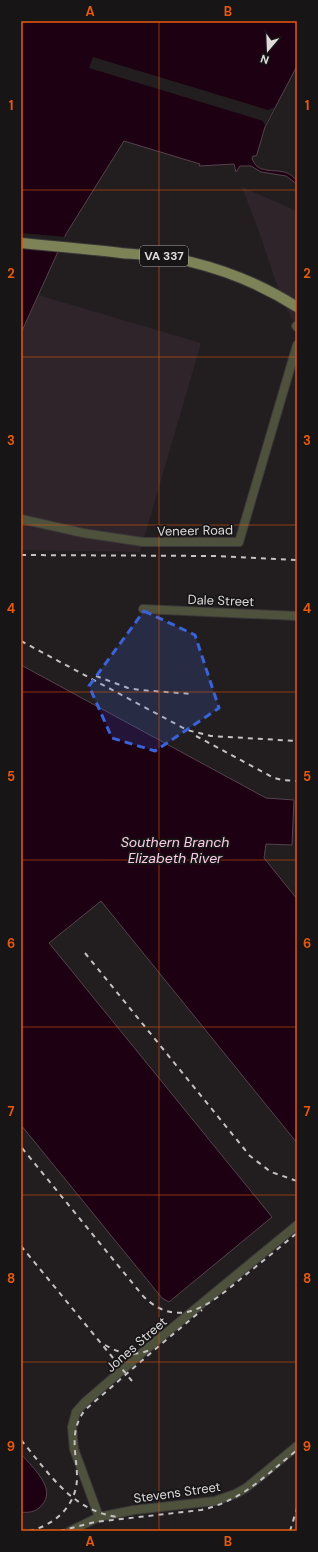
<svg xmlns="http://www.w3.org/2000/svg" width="318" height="1552" viewBox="0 0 318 1552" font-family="'DM Sans',sans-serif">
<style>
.built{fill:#2e2429}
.water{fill:#1d0011;stroke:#57424e}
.pier{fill:#221e20}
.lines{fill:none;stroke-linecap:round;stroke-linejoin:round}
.minor-casing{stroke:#3c383a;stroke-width:10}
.major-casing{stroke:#3c383a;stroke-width:12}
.minor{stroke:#4e523c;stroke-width:8}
.major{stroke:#7d8356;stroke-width:10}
.rail{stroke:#c5c2c4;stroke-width:2;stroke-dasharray:5 5;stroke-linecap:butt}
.marked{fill:#3a63d9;fill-opacity:0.2;stroke:#3a63d9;stroke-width:3;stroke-dasharray:8 5;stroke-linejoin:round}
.grid{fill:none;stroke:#e8590c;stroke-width:1;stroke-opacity:0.55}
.labels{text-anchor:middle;stroke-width:3.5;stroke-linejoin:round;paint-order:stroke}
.shield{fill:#181517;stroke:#a3a0a2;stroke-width:1}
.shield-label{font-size:12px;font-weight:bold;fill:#dedbdd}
.street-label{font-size:13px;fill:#dedbdd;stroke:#181517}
.water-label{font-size:14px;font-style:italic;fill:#fdcde7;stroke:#181517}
.neatline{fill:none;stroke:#e8590c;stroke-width:1.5}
.grid-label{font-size:13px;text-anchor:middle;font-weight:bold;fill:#e8590c}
</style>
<rect width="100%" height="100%" fill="#221e20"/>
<g class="built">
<path d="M 242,187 L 297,211 L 297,324 L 291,318 L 275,280 L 262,240 Z"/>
<path d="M 38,295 L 201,343 L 140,552 L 21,550 L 21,309 Z"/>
</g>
<g class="water">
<path d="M 21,21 L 297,21 L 297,66 L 265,127 L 257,154 L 256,156 L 253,156 L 252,158 C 257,175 274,168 287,173 C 291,174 294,178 297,181 L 297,184 L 286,176 L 261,172 L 251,166 L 240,166 L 236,172 L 234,164 L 199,166 L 200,164 L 124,141 L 66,234 L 21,333 Z"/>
<path d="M 21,665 L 266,798 L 294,800 L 292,845 L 266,844 L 264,858 L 297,899 L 297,1143 L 101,901 L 49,943 L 272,1217 L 169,1302 L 162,1298 L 21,1125 Z"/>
<path d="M 21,1454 C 32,1467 58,1489 41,1506 C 36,1512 28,1513 21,1512 Z"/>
</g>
<g class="pier">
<path d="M 93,57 L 268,110 L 275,107 L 265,126 L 263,121 L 89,68 Z"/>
<path d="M 21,233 L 67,237 L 60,251 L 21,247 Z"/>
</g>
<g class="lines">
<defs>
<g id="minor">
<path d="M 296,326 L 297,327"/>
<path d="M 21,519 L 83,533 L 143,542 L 239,542 L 297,345"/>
<path d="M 143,609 L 297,616"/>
<path d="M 99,1517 L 74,1449 L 72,1427 L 76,1412 L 85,1402 L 143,1352 L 297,1225"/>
<path d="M 70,1531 L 99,1517 L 134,1510 L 215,1501 L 235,1494 L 246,1488 L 297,1446"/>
</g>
<path id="major" d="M 21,243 C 54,246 88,249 121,253 C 145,255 168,256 191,262 C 228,271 264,286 297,307"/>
</defs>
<use href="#minor" class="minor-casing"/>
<use href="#major" class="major-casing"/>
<use href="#minor" class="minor"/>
<use href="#major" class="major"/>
<g class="rail">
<path d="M 21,555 L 214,556 L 297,560"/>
<path d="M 21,641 L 187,730 L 211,736 L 297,741"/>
<path d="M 96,676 L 128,688 L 140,690 L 193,694"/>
<path d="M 196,736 L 274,778 L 282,780 L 297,781"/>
<path d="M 85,953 L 250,1156 L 271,1172 L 297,1181"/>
<path d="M 22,1148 L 143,1296 C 180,1333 214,1301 244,1276 C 262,1262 280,1247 297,1233"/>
<path d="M 21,1246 L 132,1381"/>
<path d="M 105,1345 C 120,1354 136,1357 152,1349"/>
<path d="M 21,1440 C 49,1473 71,1510 117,1517"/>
<path d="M 29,1531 C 56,1525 78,1504 77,1475 C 76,1451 69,1431 85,1410 L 153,1351 L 202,1310"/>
<path d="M 60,1531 L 95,1522 L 201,1510 C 242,1501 266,1475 297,1450"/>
<path d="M 290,1531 L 297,1508"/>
</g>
</g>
<path class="marked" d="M 144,611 L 195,635 L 219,708 L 155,751 L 112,738 L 89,686 Z"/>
<path class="grid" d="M 159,21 L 159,1531M 21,190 L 297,190M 21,357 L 297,357M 21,525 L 297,525M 21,692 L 297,692M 21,860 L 297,860M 21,1027 L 297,1027M 21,1195 L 297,1195M 21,1362 L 297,1362"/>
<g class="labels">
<rect class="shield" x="140" y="246" width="48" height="20" rx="3"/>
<g class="shield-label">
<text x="164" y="260">VA 337</text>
</g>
<g class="street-label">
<text transform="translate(195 530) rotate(-1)" y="5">Veneer Road</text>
<text transform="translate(221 600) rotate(2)" y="5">Dale Street</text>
<text transform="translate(136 1344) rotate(-41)" y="5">Jones Street</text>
<text transform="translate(177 1492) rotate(-8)" y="5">Stevens Street</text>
</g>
<g class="water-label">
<text x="175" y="847">Southern Branch<tspan x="175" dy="16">Elizabeth River</tspan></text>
</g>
</g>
<rect width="318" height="1552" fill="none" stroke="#181517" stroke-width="44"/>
<g transform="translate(268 50) rotate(199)" stroke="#181517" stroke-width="3" paint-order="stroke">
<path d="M0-3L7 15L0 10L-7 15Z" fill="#dedbdd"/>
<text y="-6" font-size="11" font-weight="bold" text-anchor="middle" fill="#dedbdd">N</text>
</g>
<rect x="22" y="22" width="274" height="1508" class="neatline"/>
<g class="grid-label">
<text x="90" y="16">A</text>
<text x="228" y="16">B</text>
<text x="11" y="110">1</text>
<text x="307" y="110">1</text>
<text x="11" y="278">2</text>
<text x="307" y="278">2</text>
<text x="11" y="445">3</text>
<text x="307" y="445">3</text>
<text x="11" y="613">4</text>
<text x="307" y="613">4</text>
<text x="11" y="781">5</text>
<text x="307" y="781">5</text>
<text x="11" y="948">6</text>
<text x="307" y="948">6</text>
<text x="11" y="1116">7</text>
<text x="307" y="1116">7</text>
<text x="11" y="1283">8</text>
<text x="307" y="1283">8</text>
<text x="11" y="1451">9</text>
<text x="307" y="1451">9</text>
<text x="90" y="1546">A</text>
<text x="228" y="1546">B</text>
</g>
</svg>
